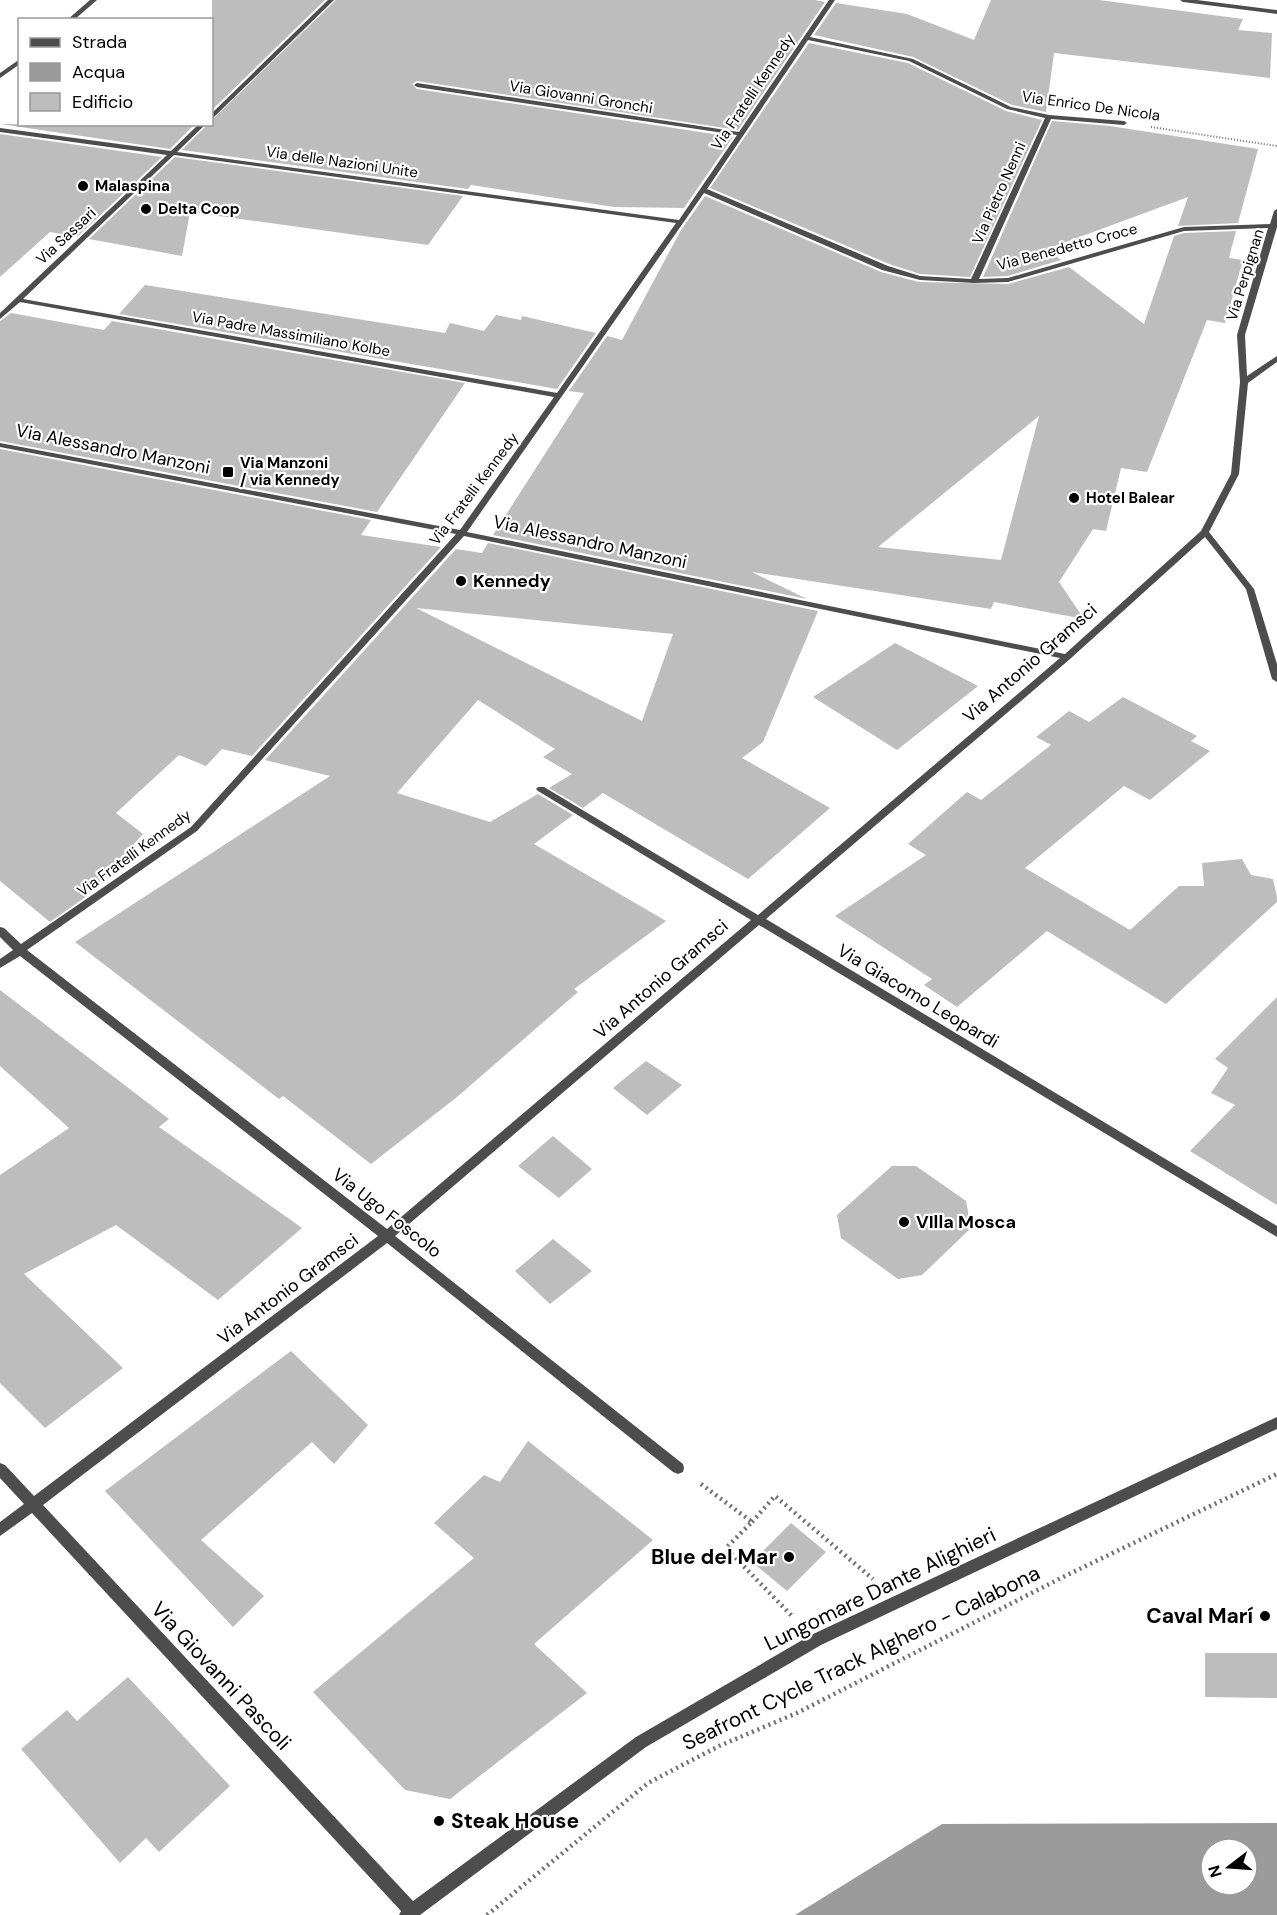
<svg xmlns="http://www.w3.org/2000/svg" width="1277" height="1915" viewBox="0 0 1277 1915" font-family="'DM Sans',sans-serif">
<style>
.water{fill:#9b9b9b;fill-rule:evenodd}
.building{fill:#bdbdbd;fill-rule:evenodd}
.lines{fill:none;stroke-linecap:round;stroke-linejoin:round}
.path-far1{stroke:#6f6f6f;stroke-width:2;stroke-dasharray:1 2;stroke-linecap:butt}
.path{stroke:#6f6f6f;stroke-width:4.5;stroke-dasharray:2 4;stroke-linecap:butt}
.minor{fill:#4d4d4d;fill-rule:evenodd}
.poi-dot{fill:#000;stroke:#fff;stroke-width:2}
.labels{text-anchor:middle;stroke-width:4.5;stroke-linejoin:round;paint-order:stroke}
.far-street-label{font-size:15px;fill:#000;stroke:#fff}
.far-poi-label{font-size:15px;font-weight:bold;fill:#000;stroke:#fff;text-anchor:start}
.street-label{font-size:18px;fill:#000;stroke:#fff}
.poi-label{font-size:18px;font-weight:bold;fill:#000;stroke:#fff;text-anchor:start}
.near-poi-label{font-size:21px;font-weight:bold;fill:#000;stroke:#fff;text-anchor:end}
.near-street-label{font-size:21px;fill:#000;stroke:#fff}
</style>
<rect width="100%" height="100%" fill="#fff"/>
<path class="water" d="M 1277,1823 L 1277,1915 L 795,1915 L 942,1824 ZM 1211,1849 L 1247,1849 L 1247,1885 L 1211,1885 Z"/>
<g class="building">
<path d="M 212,0 L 325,0 L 212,110 Z"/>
<path d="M 336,0 L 815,0 L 825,2 L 738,130 L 417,81 L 412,84 L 417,89 L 733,137 L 684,208 L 614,207 L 471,185 L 468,189 L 182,150 L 208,124 L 212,124 L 212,120 Z"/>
<path d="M 991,0 L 1099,0 L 1243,19 L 1238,30 L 1272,33 L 1270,78 L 1054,53 L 1046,112 L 1012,105 L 913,57 L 814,35 L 836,3 L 907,14 L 974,40 Z"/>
<path d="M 809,43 L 908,63 L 1006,111 L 1042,120 L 970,277 L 920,274 L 889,264 L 710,188 Z"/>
<path d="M 1052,121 L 1110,126 L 1258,149 L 1238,223 L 1178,226 L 1188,197 L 1047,249 L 1061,260 L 1008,276 L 983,277 Z"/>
<path d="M 0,124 L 195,124 L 170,149 Z"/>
<path d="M 0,134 L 162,157 L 77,237 L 50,232 L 0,277 Z"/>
<path d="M 175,157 L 463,196 L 428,245 L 190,212 L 182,256 L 89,239 Z"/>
<path d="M 705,196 L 881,272 L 919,282 L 1008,284 L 1069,267 L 1144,324 L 1174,236 L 1184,233 L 1236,231 L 1229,258 L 1243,260 L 1225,323 L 1207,320 L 1147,472 L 1121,468 L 1106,531 L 1093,529 L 1059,582 L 1084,619 L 994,602 L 991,609 L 752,572 L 807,599 L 493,535 L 584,393 L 569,391 L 607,336 L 622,340 L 681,230 ZM 1039,416 L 1001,560 L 878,547 Z"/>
<path d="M 145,285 L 445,333 L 450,323 L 484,331 L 496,315 L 521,320 L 522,316 L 596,333 L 557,389 L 119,314 Z"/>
<path d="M 11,313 L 104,330 L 112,321 L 465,383 L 377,512 L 0,441 L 0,321 Z"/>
<path d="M 0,449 L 371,520 L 361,535 L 441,547 L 252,756 L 222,749 L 206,766 L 179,755 L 116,813 L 143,834 L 87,896 L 50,922 L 0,881 Z"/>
<path d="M 488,543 L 818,611 L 763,742 L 742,758 L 830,808 L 748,879 L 603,793 L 583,808 L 549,788 L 572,774 L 543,757 L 555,749 L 478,700 L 397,793 L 490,822 L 538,794 L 573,815 L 534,844 L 666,921 L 574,989 L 578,992 L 457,1097 L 371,1164 L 283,1096 L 279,1099 L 75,942 L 330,776 L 265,760 L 456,549 L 482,553 ZM 416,608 L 673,634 L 642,721 Z"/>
<path d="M 895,643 L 978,686 L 897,750 L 813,697 Z"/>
<path d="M 1123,697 L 1197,736 L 1191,741 L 1210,751 L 1150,800 L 1124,786 L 1025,868 L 1130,930 L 1179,886 L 1204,886 L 1202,863 L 1242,859 L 1251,875 L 1273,879 L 1277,897 L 1277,902 L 1166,1004 L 1047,931 L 957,1007 L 924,985 L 932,979 L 835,916 L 926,855 L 908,844 L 967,792 L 981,800 L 1051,745 L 1036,737 L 1069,711 L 1089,722 Z"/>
<path d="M 0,990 L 169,1119 L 159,1127 L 302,1228 L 218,1300 L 116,1225 L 24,1274 L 123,1368 L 45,1428 L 0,1383 L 0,1175 L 69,1128 L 0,1066 Z"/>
<path d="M 1277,997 L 1277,1205 L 1190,1151 L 1235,1105 L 1211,1093 L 1228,1068 L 1215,1059 Z"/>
<path d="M 646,1061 L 682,1085 L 647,1115 L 613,1088 Z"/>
<path d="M 553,1136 L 592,1169 L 559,1198 L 518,1166 Z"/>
<path d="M 892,1166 L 916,1166 L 966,1201 L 971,1228 L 922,1275 L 898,1279 L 841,1238 L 837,1215 Z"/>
<path d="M 553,1239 L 592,1271 L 550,1304 L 515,1271 Z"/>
<path d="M 291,1351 L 368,1425 L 334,1464 L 312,1442 L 201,1540 L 264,1596 L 233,1627 L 105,1491 Z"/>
<path d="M 528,1441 L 653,1540 L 534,1644 L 587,1693 L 450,1799 L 405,1790 L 313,1692 L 474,1558 L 434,1523 L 484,1475 L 500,1482 Z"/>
<path d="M 791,1523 L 826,1552 L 787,1591 L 752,1562 Z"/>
<path d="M 1205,1653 L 1277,1653 L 1277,1698 L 1205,1697 Z"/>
<path d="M 128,1677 L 230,1786 L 159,1852 L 146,1838 L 120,1863 L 21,1749 L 67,1710 L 77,1721 Z"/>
</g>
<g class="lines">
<path class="path-far1" d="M 1151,127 L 1277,146"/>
<g class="path">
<path d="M 701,1484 L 752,1522 L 726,1548 L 792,1616"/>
<path d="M 752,1522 L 775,1496 L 873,1579"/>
<path d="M 487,1915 L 648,1783 L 719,1746 L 797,1713 L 1065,1576 L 1277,1474"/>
</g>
<g class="minor">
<path d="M 90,0 L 97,0 L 74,20 L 67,20 Z"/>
<path d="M 328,0 L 334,0 L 214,117 L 212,118 L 212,113 Z"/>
<path d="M 829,0 L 835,0 L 810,37 L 913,59 L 1011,107 L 1049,115 L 1124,121 L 1127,123 L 1124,125 L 1051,119 L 979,279 L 1008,278 L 1184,227 L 1270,224 L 1274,211 L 1277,209 L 1277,227 L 1245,335 L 1247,376 L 1277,356 L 1277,362 L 1248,383 L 1239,474 L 1209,532 L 1254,589 L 1277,664 L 1277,682 L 1272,679 L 1246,589 L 1205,537 L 1070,659 L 766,919 L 1277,1226 L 1277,1237 L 759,925 L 395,1236 L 683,1464 L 684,1468 L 683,1472 L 678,1474 L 673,1472 L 387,1243 L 43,1505 L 413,1901 L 636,1737 L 811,1635 L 1277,1417 L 1277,1429 L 821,1645 L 646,1747 L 420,1915 L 399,1915 L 401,1911 L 32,1513 L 0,1536 L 0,1522 L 24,1504 L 0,1478 L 0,1463 L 5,1465 L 34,1496 L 378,1236 L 20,956 L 0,968 L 0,959 L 13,950 L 0,937 L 0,927 L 4,928 L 21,944 L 191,827 L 456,534 L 0,447 L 0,443 L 460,530 L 554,397 L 20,302 L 0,319 L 0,313 L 167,155 L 0,132 L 0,128 L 171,151 L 199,124 L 206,124 L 177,152 L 679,220 L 737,135 L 417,87 L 414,85 L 417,83 L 739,132 ZM 808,40 L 909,61 L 1007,109 L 1045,118 L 971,279 L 920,276 L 888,266 L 707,189 ZM 174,155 L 676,223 L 557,393 L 23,299 ZM 704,193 L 882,270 L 920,280 L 974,283 L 1008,282 L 1184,231 L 1268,228 L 1237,335 L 1240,382 L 1231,474 L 1201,531 L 1065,654 L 467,532 ZM 464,536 L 1060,658 L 758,915 L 544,787 L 538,787 L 536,789 L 538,791 L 751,920 L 387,1229 L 27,950 L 197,831 Z"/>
<path d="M 1180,0 L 1197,0 L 1277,10 L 1277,14 L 1183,2 Z"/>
<path d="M 20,59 L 20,64 L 0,78 L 0,73 Z"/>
</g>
</g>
<g class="poi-dot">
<circle cx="83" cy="186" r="6"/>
<circle cx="146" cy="209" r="6"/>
<rect x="222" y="466" width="12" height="12" rx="3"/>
<circle cx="1074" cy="498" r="6"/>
<circle cx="461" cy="581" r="6"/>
<circle cx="904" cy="1222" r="6"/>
<circle cx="789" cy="1557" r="6"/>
<circle cx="1265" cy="1616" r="6"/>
<circle cx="439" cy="1821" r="6"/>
</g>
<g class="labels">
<g class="far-street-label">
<text transform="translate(753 92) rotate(-56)" y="5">Via Fratelli Kennedy</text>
<text transform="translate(581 97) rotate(9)" y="5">Via Giovanni Gronchi</text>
<text transform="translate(1091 106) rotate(8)" y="5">Via Enrico De Nicola</text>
<text transform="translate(342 162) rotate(8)" y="5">Via delle Nazioni Unite</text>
<text transform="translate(999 193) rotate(-66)" y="5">Via Pietro Nenni</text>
<text transform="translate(66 236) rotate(-43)" y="5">Via Sassari</text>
<text transform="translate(1067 247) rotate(-15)" y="5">Via Benedetto Croce</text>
<text transform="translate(1245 275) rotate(-73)" y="5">Via Perpignan</text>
<text transform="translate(291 334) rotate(10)" y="5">Via Padre Massimiliano Kolbe</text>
<text transform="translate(474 489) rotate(-53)" y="5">Via Fratelli Kennedy</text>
<text transform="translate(134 853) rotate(-36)" y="5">Via Fratelli Kennedy</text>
</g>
<g class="far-poi-label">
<text x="95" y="191">Malaspina</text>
<text x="158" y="214">Delta Coop</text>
<text x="240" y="468">Via Manzoni<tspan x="240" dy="17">/ via Kennedy</tspan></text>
<text x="1086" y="503">Hotel Balear</text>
</g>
<g class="street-label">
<text transform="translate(113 449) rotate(11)" y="6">Via Alessandro Manzoni</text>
<text transform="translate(590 542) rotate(12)" y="6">Via Alessandro Manzoni</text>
<text transform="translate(1030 663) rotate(-41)" y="6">Via Antonio Gramsci</text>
<text transform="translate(661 979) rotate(-41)" y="6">Via Antonio Gramsci</text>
<text transform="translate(918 996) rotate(31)" y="6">Via Giacomo Leopardi</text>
<text transform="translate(387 1213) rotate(38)" y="6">Via Ugo Foscolo</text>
<text transform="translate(288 1289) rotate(-37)" y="6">Via Antonio Gramsci</text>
</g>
<g class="poi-label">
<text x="473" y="587">Kennedy</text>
<text x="916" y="1228">VIlla Mosca</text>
</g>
<g class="near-poi-label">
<text x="777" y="1564">Blue del Mar</text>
<text x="1253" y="1623">Caval Marí</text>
<text x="451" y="1828" text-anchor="start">Steak House</text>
</g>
<g class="near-street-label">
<text transform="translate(880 1589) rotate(-26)" y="7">Lungomare Dante Alighieri</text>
<text transform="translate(861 1658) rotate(-26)" y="7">Seafront Cycle Track Alghero - Calabona</text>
<text transform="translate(221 1676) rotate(47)" y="7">Via Giovanni Pascoli</text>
</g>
</g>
<rect x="18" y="18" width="195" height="108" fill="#ffffff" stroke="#999999" stroke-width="1.5"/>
<rect x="30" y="38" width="30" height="9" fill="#4d4d4d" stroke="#999999" stroke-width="1.5"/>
<text x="72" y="48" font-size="18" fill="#000000">Strada</text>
<rect x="30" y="63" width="30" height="18" fill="#9b9b9b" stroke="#999999" stroke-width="1.5"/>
<text x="72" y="78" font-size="18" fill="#000000">Acqua</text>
<rect x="30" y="93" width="30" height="18" fill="#bdbdbd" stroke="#999999" stroke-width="1.5"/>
<text x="72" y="108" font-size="18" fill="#000000">Edificio</text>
<g transform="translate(1229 1867) rotate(253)"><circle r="28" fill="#ffffff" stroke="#999999" stroke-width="1.5"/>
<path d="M0-4.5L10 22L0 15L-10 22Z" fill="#000000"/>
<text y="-9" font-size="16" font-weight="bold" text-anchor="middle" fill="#000000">N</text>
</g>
</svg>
